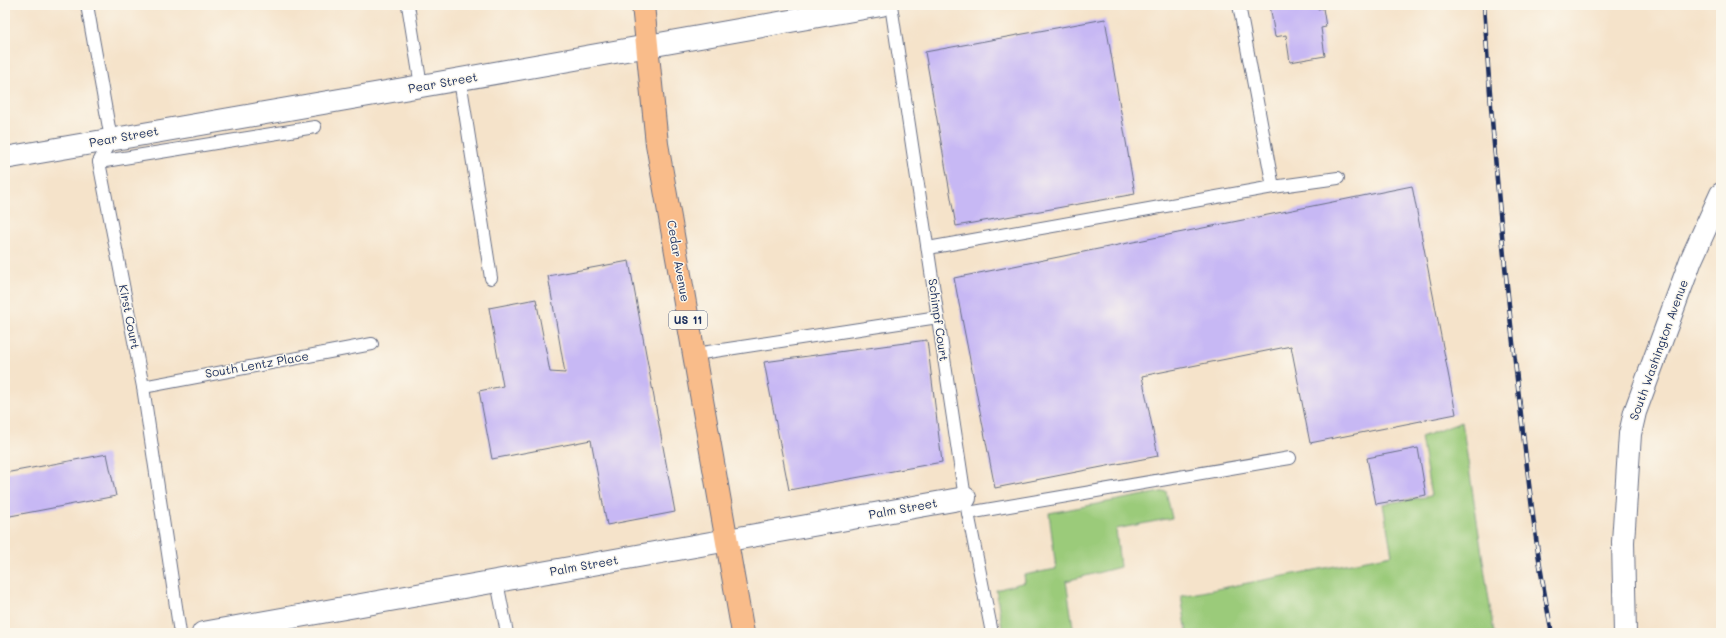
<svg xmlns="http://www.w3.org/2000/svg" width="1726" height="638" viewBox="0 0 1726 638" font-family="Mali,sans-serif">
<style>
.green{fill:#9bcb7a;stroke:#5b7d6c}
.building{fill:#c7b8f4}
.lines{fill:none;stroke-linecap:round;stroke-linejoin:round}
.lane-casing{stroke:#676e84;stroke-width:14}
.street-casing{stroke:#676e84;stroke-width:24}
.primary-casing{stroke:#676e84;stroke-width:24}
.lane{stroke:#fff;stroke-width:12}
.street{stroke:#fff;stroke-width:22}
.primary{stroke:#f9bc8a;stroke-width:22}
.rail-casing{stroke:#1b2f5e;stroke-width:4.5}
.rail{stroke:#fbf7ec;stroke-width:3;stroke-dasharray:9;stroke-linecap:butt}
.labels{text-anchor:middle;stroke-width:3;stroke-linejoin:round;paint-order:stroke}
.shield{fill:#fbf7ec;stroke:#5e6b89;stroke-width:1}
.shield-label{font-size:11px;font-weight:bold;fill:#1b2f5e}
.street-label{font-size:12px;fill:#1b2f5e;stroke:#fbf7ec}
</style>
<rect width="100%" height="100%" fill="#fbf7ec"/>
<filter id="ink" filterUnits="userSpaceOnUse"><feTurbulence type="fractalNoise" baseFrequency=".025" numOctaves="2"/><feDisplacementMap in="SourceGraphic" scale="8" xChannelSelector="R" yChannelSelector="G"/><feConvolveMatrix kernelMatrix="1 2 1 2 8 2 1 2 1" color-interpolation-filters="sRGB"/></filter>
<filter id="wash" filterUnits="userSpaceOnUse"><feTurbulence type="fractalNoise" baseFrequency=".012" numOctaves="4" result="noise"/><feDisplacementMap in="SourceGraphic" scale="16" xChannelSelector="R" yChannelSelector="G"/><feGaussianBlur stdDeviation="0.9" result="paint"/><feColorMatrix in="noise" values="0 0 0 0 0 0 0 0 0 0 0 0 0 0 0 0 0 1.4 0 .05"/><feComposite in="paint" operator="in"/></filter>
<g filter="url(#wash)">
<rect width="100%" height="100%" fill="#f5e3ca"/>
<g class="green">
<path d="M 1462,422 L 1494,633 L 1187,633 L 1181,596 L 1392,555 L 1383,504 L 1431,496 L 1421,437 Z"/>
<path d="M 1166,491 L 1172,518 L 1116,529 L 1120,567 L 1066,581 L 1074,633 L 1003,633 L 996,590 L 1025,582 L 1024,575 L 1056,569 L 1049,513 Z"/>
</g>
<g id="blocks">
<g class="building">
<path d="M 1270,5 L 1317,5 L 1318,9 L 1323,8 L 1326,27 L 1321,28 L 1325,56 L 1290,62 L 1286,35 L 1275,37 Z"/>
<path d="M 1105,19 L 1135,194 L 956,226 L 925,52 Z"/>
<path d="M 1412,186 L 1456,414 L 1310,443 L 1291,346 L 1142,376 L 1158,456 L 995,488 L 954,278 Z"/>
<path d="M 629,261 L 675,512 L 607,525 L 591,440 L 492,459 L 479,391 L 503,386 L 489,308 L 536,299 L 550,372 L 565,373 L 548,276 Z"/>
<path d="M 927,340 L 942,462 L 789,490 L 764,362 Z"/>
<path d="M 1418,448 L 1426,495 L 1376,504 L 1367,458 Z"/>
<path d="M 107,454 L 116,496 L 5,517 L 5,473 Z"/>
</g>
</g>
</g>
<g filter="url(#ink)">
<use href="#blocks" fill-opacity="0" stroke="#676e84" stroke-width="1"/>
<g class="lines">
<defs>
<g id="lane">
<path d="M 87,5 L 111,139 L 99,162 L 143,387 L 180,633"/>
<path d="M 408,5 L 421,86"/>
<path d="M 891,5 L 965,498 L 992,633"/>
<path d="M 1239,5 L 1273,187"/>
<path d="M 460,80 L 491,278"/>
<path d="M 99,162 L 315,127"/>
<path d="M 928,248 L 1273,187 L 1338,178"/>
<path d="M 695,354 L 938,317"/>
<path d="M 143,387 L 372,344"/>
<path d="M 968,513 L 1290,458"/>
<path d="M 497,582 L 507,633"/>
</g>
<g id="street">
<path d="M 5,158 L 421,86 L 881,5"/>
<path d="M 203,633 L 965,498"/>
<path d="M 1625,633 L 1623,542 L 1630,434 L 1635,412 L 1691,260 L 1721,194"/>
</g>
<path id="primary" d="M 643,5 L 657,144 L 743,633"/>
</defs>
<use href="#lane" class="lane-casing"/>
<use href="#street" class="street-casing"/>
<use href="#primary" class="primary-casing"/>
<use href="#lane" class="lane"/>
<use href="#street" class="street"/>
<use href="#primary" class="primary"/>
<defs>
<path id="rail" d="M 1484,5 C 1492,136 1504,267 1519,397 C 1528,476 1536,555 1552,633"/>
</defs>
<use href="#rail" class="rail-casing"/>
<use href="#rail" class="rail"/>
</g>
</g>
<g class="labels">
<rect class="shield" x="669" y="311" width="38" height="18" rx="3"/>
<g class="shield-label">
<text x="688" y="324">US 11</text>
</g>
<g class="street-label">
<text transform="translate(443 83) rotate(-10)" y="4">Pear Street</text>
<text transform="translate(124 137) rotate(-10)" y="4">Pear Street</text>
<text transform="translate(678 261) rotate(80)" y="4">Cedar Avenue</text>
<text transform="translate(129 317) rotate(79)" y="4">Kirst Court</text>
<text transform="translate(938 320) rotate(82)" y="4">Schimpf Court</text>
<text transform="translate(1659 350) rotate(-70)" y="4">South Washington Avenue</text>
<text transform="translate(257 365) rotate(-10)" y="4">South Lentz Place</text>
<text transform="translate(903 509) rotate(-10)" y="4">Palm Street</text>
<text transform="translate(584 566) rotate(-10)" y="4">Palm Street</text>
</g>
</g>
<rect width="1726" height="638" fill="none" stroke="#fbf7ec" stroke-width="20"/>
</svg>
